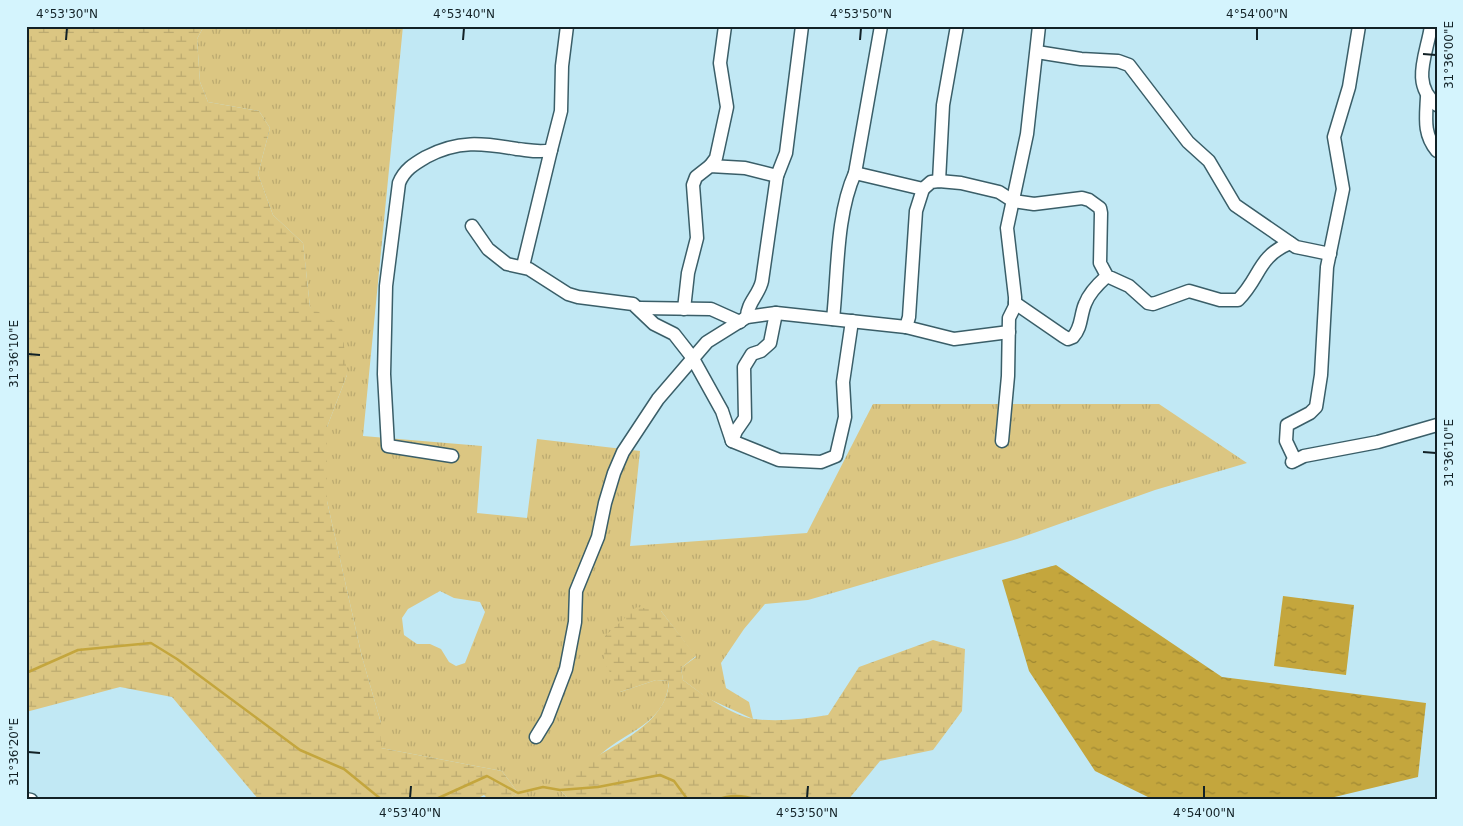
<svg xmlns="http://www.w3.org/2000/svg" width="1463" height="826" viewBox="0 0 1463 826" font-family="'DejaVu Sans',sans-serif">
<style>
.grass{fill:url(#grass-tufts);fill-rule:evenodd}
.wetland{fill:url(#wetland-marsh)}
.water{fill:url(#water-ripples)}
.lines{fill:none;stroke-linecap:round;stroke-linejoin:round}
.stream{stroke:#c4a63d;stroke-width:2.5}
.minor-casing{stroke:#3a5e68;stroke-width:15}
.minor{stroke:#fff;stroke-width:12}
.ticks{fill:none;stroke:#122126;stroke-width:2}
.neatline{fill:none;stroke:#122126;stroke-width:2}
.ticks-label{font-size:12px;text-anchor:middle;fill:#122126}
</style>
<defs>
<pattern id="grass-tufts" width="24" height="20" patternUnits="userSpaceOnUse" patternTransform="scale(1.25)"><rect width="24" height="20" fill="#dbc682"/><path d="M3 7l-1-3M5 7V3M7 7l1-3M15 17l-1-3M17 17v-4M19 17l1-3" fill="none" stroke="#bbaa70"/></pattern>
<pattern id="wetland-marsh" width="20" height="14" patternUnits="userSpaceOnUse" patternTransform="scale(1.25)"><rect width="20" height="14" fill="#dbc682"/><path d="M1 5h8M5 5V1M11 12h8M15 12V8" fill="none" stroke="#bbaa70"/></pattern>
<pattern id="water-ripples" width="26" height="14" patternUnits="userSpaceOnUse" patternTransform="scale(1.25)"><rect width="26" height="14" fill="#c4a63d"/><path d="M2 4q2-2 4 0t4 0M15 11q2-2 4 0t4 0" fill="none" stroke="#9e8733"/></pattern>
</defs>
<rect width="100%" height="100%" fill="#c1e8f4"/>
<path class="grass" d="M 204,26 L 403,26 L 363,436 L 482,446 L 477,513 L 527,518 L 537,439 L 640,451 L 630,546 L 807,533 L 873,404 L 1159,404 L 1247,463 L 1155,490 L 1017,539 L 850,588 L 808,600 L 765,604 L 744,629 L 721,663 L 726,688 L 749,702 L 753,719 L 707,698 L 683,680 L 681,668 L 696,657 L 661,611 L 620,692 L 656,680 L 669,681 C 666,721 633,729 607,749 C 591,762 576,777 560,790 L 570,800 L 523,797 L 507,800 L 518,793 L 502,771 L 381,748 L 381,723 L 362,657 L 327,501 L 327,427 L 347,375 L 310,307 L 303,243 L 273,215 L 258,174 L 270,128 L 259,111 L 208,102 L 200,82 L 197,39 ZM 440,591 L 454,598 L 480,602 L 485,612 L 465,663 L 456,666 L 449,662 L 441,649 L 430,644 L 417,644 L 404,635 L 402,618 L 408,609 Z"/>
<g class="wetland">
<path d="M 26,26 L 204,26 L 197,39 L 200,82 L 208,102 L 259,111 L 270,128 L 258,174 L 273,215 L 303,243 L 310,307 L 342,326 L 347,375 L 327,427 L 327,501 L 362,657 L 381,723 L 381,748 L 502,771 L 518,793 L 507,800 L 489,800 L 484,795 L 475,800 L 259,800 L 172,697 L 120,687 L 26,712 Z"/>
<path d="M 637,607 L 661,611 L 696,656 L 681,668 L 683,680 C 700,693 733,716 754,719 C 779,722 804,719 828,715 L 859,667 L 933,640 L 965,649 L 962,711 L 933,750 L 880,761 L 848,800 L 570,800 L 560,790 C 564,784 568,776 574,772 C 606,746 667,728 669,681 L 656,680 L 620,692 L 604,661 L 605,636 Z"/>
</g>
<g class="water">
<path d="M 1056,565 L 1222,677 L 1426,703 L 1418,777 L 1322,800 L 1154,800 L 1095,771 L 1029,671 L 1002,580 Z"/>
<path d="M 1283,596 L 1354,605 L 1346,675 L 1274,666 Z"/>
</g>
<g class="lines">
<g class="stream">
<path d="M 26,673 L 78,650 L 151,643 L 177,659 L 300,750 L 344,769 L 382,800"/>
<path d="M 434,800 L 487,776 L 518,793 L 543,787 L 560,790 L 598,787 L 660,775 L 674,781 L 688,800"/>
<path d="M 717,800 C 731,794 743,795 757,800"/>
</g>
<defs>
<g id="minor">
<path d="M 1431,26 C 1427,54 1410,84 1437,105"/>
<path d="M 1037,52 L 1081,59 L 1118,61 L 1129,65 L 1188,142 L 1209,161 L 1235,205 L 1296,247 L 1330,254"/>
<path d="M 1427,97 C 1426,118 1423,134 1437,151"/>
<path d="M 710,166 L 716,158 L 727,107 L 720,63 L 725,26"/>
<path d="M 855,173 L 923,189 L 931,182 L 939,181 L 961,183 L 999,192 L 1013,201 L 1034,204 L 1082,198 L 1089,200 L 1100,208 L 1101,213 L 1100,263 L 1107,276 L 1129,286 L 1148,303 L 1153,304 L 1189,291 L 1220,300 L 1238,300 C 1261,277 1257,257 1290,243"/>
<path d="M 939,181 L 943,105 L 957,26"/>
<path d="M 472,226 L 488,249 L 507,264 L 529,269 L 568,294 L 578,297 L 633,304 L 654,324 L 674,334 L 692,357 L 722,411 L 732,441 L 779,460 L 821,462 L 836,456 L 845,417 L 843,382 L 852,321"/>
<path d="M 523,266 L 551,150"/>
<path d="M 1015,303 L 1063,336 L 1068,339 L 1073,337 C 1082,327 1080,316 1085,304 C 1089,293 1098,284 1107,276"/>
<path d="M 640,308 L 711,309 L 740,322"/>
<path d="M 684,309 L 688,273 L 697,238 L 693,185 L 696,177 L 710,166 L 745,168 L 777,176"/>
<path d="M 747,317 C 747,303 759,295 762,281 L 777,176 L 786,153 L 802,26"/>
<path d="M 833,319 C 838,273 836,215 855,173 L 881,26"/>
<path d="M 906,327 L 909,317 L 916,211 L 923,189"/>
<path d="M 732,441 L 736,431 L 745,418 L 744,367 L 752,354 L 761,351 L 770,343 L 776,313"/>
<path d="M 1002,441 L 1008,376 L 1009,318 L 1015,306 L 1015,297 L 1007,228 L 1027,134 L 1039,26"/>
<path d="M 452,456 L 388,446 L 384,374 L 386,286 L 399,183 C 404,170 414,164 426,157 C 458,140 482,143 517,149 C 528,150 540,153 551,150 L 561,111 L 562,66 L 567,26"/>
<path d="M 1295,460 L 1286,441 L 1287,425 L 1310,413 L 1316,407 L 1321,375 L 1327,267 L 1343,189 L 1334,137 L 1349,87 L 1359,26"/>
<path d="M 1292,462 L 1304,456 L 1378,442 L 1437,425"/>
<path d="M 536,737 L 547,719 L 566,669 L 575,622 L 576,591 L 598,537 L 605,503 L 614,473 L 623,452 L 658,399 L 707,342 L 747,317 L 776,313 L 906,327 L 954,339 L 1009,332"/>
<path d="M 26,799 L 31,800"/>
</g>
</defs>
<use href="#minor" class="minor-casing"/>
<use href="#minor" class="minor"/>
</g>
<path class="ticks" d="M 66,40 L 67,28M 463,40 L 464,28M 860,40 L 861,28M 1257,40 L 1257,28M 1423,54 L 1436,55M 28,354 L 40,355M 1423,452 L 1436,453M 28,752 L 40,753M 410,798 L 411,786M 807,798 L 808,786M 1204,798 L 1204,786"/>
<rect width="1463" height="826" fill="none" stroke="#d4f4fd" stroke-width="55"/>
<rect x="28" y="28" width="1408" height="770" class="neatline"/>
<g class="ticks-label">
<text x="67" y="18">4°53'30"N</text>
<text x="464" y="18">4°53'40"N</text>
<text x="861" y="18">4°53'50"N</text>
<text x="1257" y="18">4°54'00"N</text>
<text transform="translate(1449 55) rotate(-90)" y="4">31°36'00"E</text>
<text transform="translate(14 354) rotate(-90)" y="4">31°36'10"E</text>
<text transform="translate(1449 453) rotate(-90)" y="4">31°36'10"E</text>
<text transform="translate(14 752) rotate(-90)" y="4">31°36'20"E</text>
<text x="410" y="817">4°53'40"N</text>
<text x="807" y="817">4°53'50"N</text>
<text x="1204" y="817">4°54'00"N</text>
</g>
</svg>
